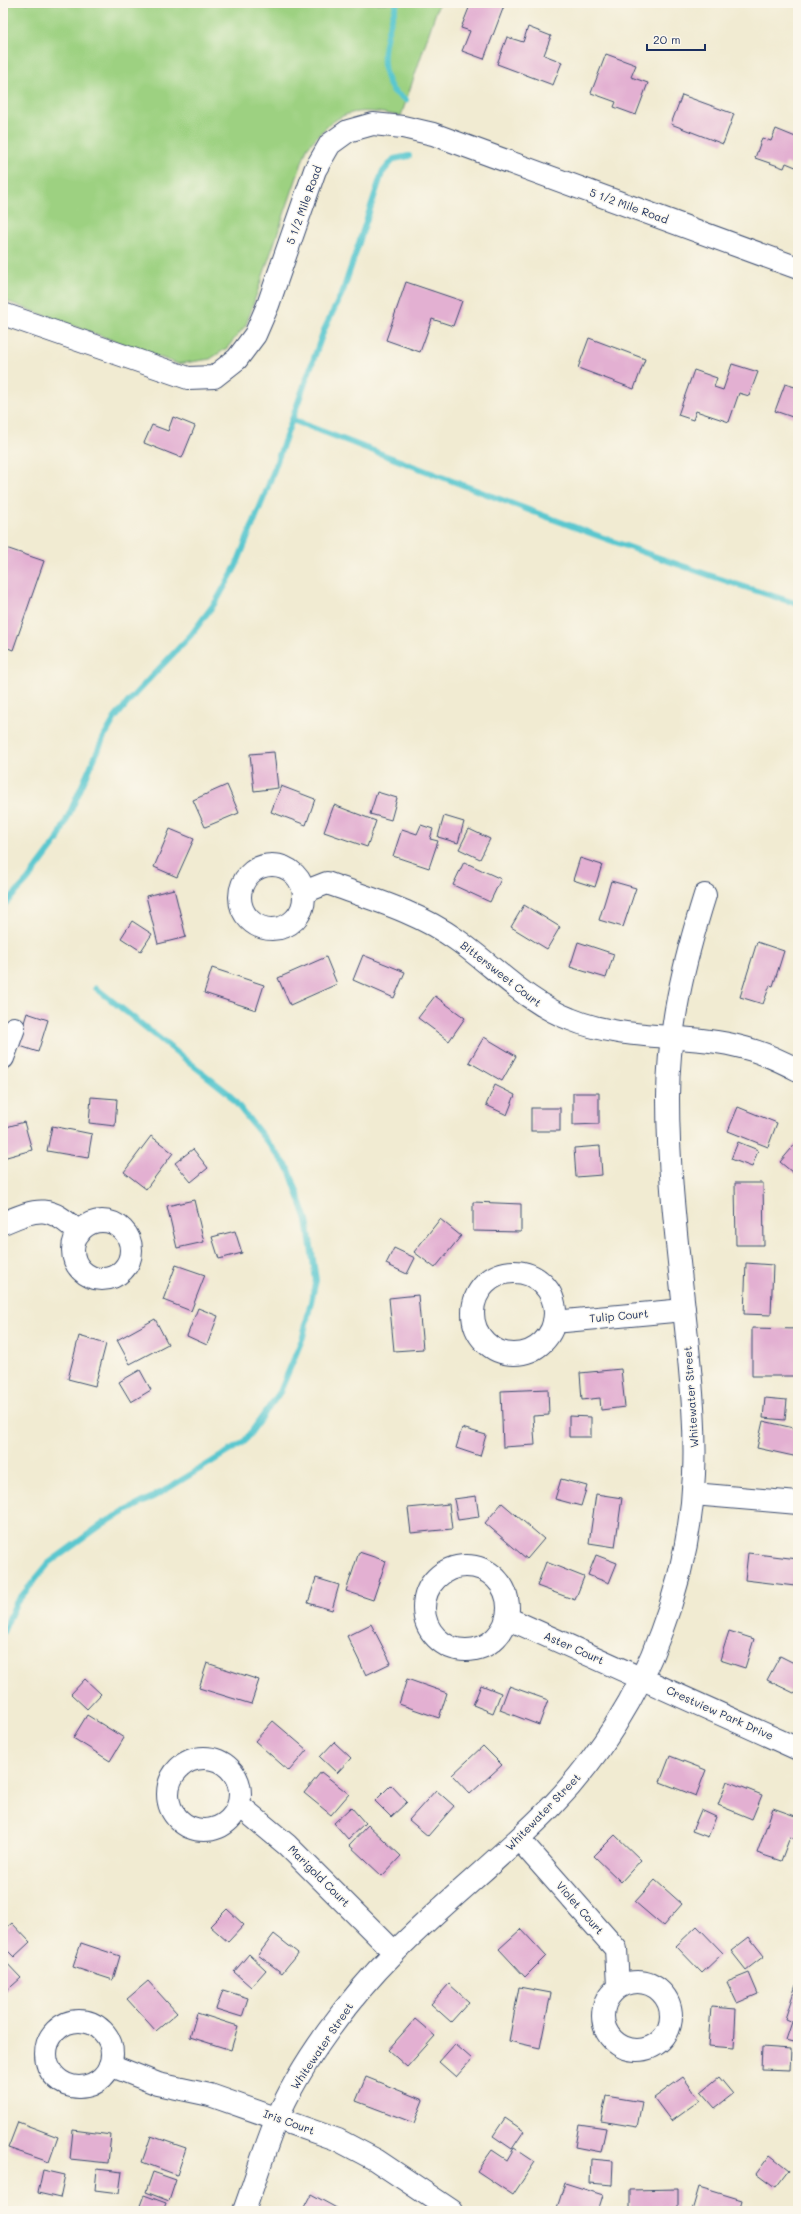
<svg xmlns="http://www.w3.org/2000/svg" width="801" height="2214" viewBox="0 0 801 2214" font-family="Mali,sans-serif">
<style>
.grass{fill:#9dd181;stroke:#5c8070}
.lines{fill:none;stroke-linecap:round;stroke-linejoin:round}
.stream{stroke:#5ac7cf;stroke-width:6}
.building{fill:#e3b0d2}
.street-casing{stroke:#3b4b6f;stroke-width:24}
.street{stroke:#fff;stroke-width:22}
.labels{text-anchor:middle;stroke-width:3;stroke-linejoin:round;paint-order:stroke}
.street-label{font-size:11px;fill:#1b2f5e;stroke:#fbf7ec}
</style>
<rect width="100%" height="100%" fill="#fbf7ec"/>
<filter id="ink" filterUnits="userSpaceOnUse"><feTurbulence type="fractalNoise" baseFrequency=".025" numOctaves="2"/><feDisplacementMap in="SourceGraphic" scale="8" xChannelSelector="R" yChannelSelector="G"/><feConvolveMatrix kernelMatrix="1 2 1 2 8 2 1 2 1" color-interpolation-filters="sRGB"/></filter>
<filter id="wash" filterUnits="userSpaceOnUse"><feTurbulence type="fractalNoise" baseFrequency=".012" numOctaves="4" result="noise"/><feDisplacementMap in="SourceGraphic" scale="16" xChannelSelector="R" yChannelSelector="G"/><feGaussianBlur stdDeviation="0.9" result="paint"/><feColorMatrix in="noise" values="0 0 0 0 0 0 0 0 0 0 0 0 0 0 0 0 0 1.4 0 .05"/><feComposite in="paint" operator="in"/></filter>
<g filter="url(#wash)">
<rect width="100%" height="100%" fill="#f1ebd2"/>
<path class="grass" d="M 3,3 L 439,3 L 401,116 C 352,107 340,109 307,148 L 246,325 L 227,348 L 210,359 L 178,364 L 3,300 Z"/>
<g class="lines">
<g class="stream">
<path d="M 397,3 C 388,29 375,63 392,89 C 395,94 402,97 406,100"/>
<path d="M 292,420 C 460,483 627,551 798,604"/>
<path d="M 3,906 L 27,881 L 57,841 L 104,737 L 115,718 L 135,694 L 191,635 L 217,600 L 236,566 L 266,492 L 324,330 L 343,291 L 382,173 L 394,159 L 409,156"/>
<path d="M 3,1632 L 16,1603 L 49,1563 L 104,1523 L 162,1492 L 244,1442 L 280,1392 L 303,1337 L 316,1280 L 307,1220 L 289,1169 L 228,1093 L 96,988"/>
</g>
</g>
<g id="blocks">
<g class="building">
<path d="M 471,3 L 495,3 L 504,6 L 484,59 L 462,51 L 470,31 L 461,28 Z"/>
<path d="M 528,27 L 551,36 L 544,55 L 562,62 L 553,85 L 497,64 L 507,37 L 523,42 Z"/>
<path d="M 606,54 L 636,65 L 631,77 L 648,83 L 636,115 L 614,107 L 616,102 L 591,93 Z"/>
<path d="M 682,95 L 734,114 L 723,144 L 671,124 Z"/>
<path d="M 776,129 L 798,138 L 798,168 L 786,163 L 784,168 L 755,158 L 762,138 L 771,141 Z"/>
<path d="M 406,282 L 462,301 L 453,326 L 432,319 L 420,352 L 386,340 Z"/>
<path d="M 589,338 L 645,359 L 634,389 L 578,368 Z"/>
<path d="M 732,364 L 758,372 L 749,396 L 739,393 L 729,422 L 696,411 L 693,420 L 678,415 L 694,370 L 717,378 L 714,387 L 723,390 Z"/>
<path d="M 785,384 L 798,388 L 798,419 L 775,411 Z"/>
<path d="M 173,417 L 195,426 L 182,458 L 144,443 L 152,425 L 168,431 Z"/>
<path d="M 3,547 L 44,561 L 13,650 L 3,646 Z"/>
<path d="M 274,752 L 278,788 L 254,791 L 250,754 Z"/>
<path d="M 227,785 L 239,813 L 205,827 L 193,800 Z"/>
<path d="M 281,786 L 315,799 L 306,825 L 271,812 Z"/>
<path d="M 377,792 L 397,798 L 391,820 L 370,814 Z"/>
<path d="M 334,805 L 376,821 L 367,847 L 324,832 Z"/>
<path d="M 444,816 L 464,822 L 458,843 L 438,837 Z"/>
<path d="M 421,825 L 433,829 L 430,839 L 438,841 L 429,868 L 393,856 L 402,829 L 417,834 Z"/>
<path d="M 170,829 L 194,839 L 177,877 L 154,867 Z"/>
<path d="M 469,829 L 490,839 L 480,859 L 459,849 Z"/>
<path d="M 580,858 L 602,865 L 595,887 L 573,880 Z"/>
<path d="M 464,862 L 501,879 L 490,902 L 453,885 Z"/>
<path d="M 611,881 L 636,888 L 623,927 L 599,920 Z"/>
<path d="M 174,889 L 186,937 L 158,944 L 146,896 Z"/>
<path d="M 524,905 L 560,927 L 547,949 L 511,927 Z"/>
<path d="M 132,921 L 152,934 L 141,951 L 121,938 Z"/>
<path d="M 578,942 L 614,954 L 606,978 L 570,967 Z"/>
<path d="M 757,942 L 784,951 L 773,986 L 770,985 L 763,1004 L 740,997 Z"/>
<path d="M 363,955 L 405,972 L 394,998 L 353,980 Z"/>
<path d="M 326,957 L 337,984 L 290,1005 L 278,978 Z"/>
<path d="M 212,968 L 264,985 L 256,1010 L 204,993 Z"/>
<path d="M 435,996 L 465,1018 L 449,1041 L 418,1018 Z"/>
<path d="M 27,1013 L 48,1020 L 38,1052 L 17,1045 Z"/>
<path d="M 484,1037 L 516,1056 L 502,1081 L 469,1062 Z"/>
<path d="M 495,1085 L 515,1095 L 507,1115 L 486,1105 Z"/>
<path d="M 573,1093 L 599,1093 L 599,1124 L 573,1125 Z"/>
<path d="M 91,1097 L 117,1099 L 115,1126 L 89,1123 Z"/>
<path d="M 738,1107 L 777,1123 L 768,1147 L 728,1131 Z"/>
<rect x="531" y="1108" width="29" height="23"/>
<path d="M 24,1122 L 32,1150 L 3,1158 L 3,1128 Z"/>
<path d="M 52,1126 L 92,1134 L 88,1158 L 47,1151 Z"/>
<path d="M 151,1136 L 173,1153 L 146,1189 L 124,1172 Z"/>
<path d="M 738,1142 L 758,1150 L 752,1167 L 731,1159 Z"/>
<path d="M 797,1142 L 798,1143 L 798,1177 L 780,1162 Z"/>
<path d="M 600,1146 L 602,1175 L 576,1177 L 574,1148 Z"/>
<path d="M 193,1149 L 208,1168 L 191,1182 L 175,1163 Z"/>
<path d="M 735,1183 L 763,1183 L 764,1245 L 736,1245 Z"/>
<path d="M 194,1200 L 204,1242 L 177,1248 L 167,1206 Z"/>
<path d="M 473,1202 L 521,1204 L 521,1232 L 473,1231 Z"/>
<path d="M 440,1219 L 461,1236 L 435,1268 L 414,1252 Z"/>
<path d="M 235,1231 L 242,1253 L 219,1259 L 212,1237 Z"/>
<path d="M 394,1248 L 415,1258 L 407,1274 L 386,1264 Z"/>
<path d="M 746,1263 L 773,1265 L 771,1315 L 744,1314 Z"/>
<path d="M 176,1265 L 205,1275 L 191,1311 L 163,1300 Z"/>
<path d="M 418,1295 L 423,1349 L 394,1351 L 389,1298 Z"/>
<path d="M 198,1308 L 218,1316 L 207,1345 L 187,1336 Z"/>
<path d="M 155,1319 L 168,1344 L 130,1364 L 117,1340 Z"/>
<path d="M 752,1328 L 798,1329 L 797,1376 L 752,1376 Z"/>
<path d="M 79,1336 L 106,1344 L 95,1386 L 68,1379 Z"/>
<path d="M 621,1369 L 625,1407 L 601,1410 L 600,1398 L 582,1400 L 580,1373 Z"/>
<path d="M 140,1370 L 151,1390 L 131,1402 L 119,1382 Z"/>
<path d="M 548,1389 L 549,1415 L 533,1416 L 535,1445 L 503,1447 L 501,1391 Z"/>
<path d="M 765,1398 L 787,1400 L 785,1420 L 763,1418 Z"/>
<path d="M 569,1416 L 591,1417 L 591,1437 L 569,1437 Z"/>
<path d="M 763,1421 L 798,1429 L 798,1457 L 757,1448 Z"/>
<path d="M 462,1428 L 486,1435 L 480,1456 L 456,1448 Z"/>
<path d="M 561,1479 L 587,1486 L 581,1506 L 555,1499 Z"/>
<path d="M 596,1494 L 622,1498 L 615,1547 L 589,1543 Z"/>
<path d="M 476,1496 L 479,1517 L 458,1520 L 454,1499 Z"/>
<path d="M 502,1503 L 544,1539 L 527,1559 L 485,1523 Z"/>
<path d="M 449,1504 L 452,1529 L 411,1533 L 408,1508 Z"/>
<path d="M 359,1552 L 386,1561 L 373,1600 L 346,1591 Z"/>
<path d="M 748,1553 L 798,1559 L 795,1586 L 745,1580 Z"/>
<path d="M 596,1555 L 617,1563 L 609,1583 L 588,1575 Z"/>
<path d="M 546,1562 L 584,1577 L 575,1600 L 537,1586 Z"/>
<path d="M 316,1578 L 339,1585 L 332,1610 L 308,1603 Z"/>
<path d="M 371,1624 L 391,1663 L 366,1675 L 347,1636 Z"/>
<path d="M 729,1631 L 754,1639 L 745,1668 L 720,1660 Z"/>
<path d="M 780,1656 L 798,1665 L 798,1695 L 767,1680 Z"/>
<path d="M 207,1663 L 259,1680 L 251,1704 L 199,1688 Z"/>
<path d="M 85,1679 L 101,1694 L 87,1709 L 71,1694 Z"/>
<path d="M 407,1679 L 447,1693 L 439,1718 L 399,1704 Z"/>
<path d="M 481,1685 L 501,1693 L 493,1713 L 473,1705 Z"/>
<path d="M 509,1686 L 548,1700 L 539,1725 L 500,1710 Z"/>
<path d="M 87,1715 L 124,1738 L 110,1761 L 73,1738 Z"/>
<path d="M 273,1721 L 307,1750 L 289,1771 L 255,1741 Z"/>
<path d="M 334,1742 L 351,1758 L 337,1773 L 320,1757 Z"/>
<path d="M 483,1746 L 502,1765 L 470,1794 L 452,1775 Z"/>
<path d="M 670,1756 L 706,1770 L 696,1796 L 660,1782 Z"/>
<path d="M 321,1772 L 349,1794 L 331,1815 L 304,1793 Z"/>
<path d="M 727,1781 L 762,1795 L 752,1819 L 718,1805 Z"/>
<path d="M 391,1785 L 407,1802 L 391,1817 L 375,1801 Z"/>
<path d="M 436,1790 L 454,1806 L 428,1836 L 409,1820 Z"/>
<path d="M 351,1807 L 365,1823 L 348,1839 L 334,1823 Z"/>
<path d="M 773,1808 L 798,1817 L 798,1840 L 790,1837 L 781,1861 L 757,1853 Z"/>
<path d="M 701,1810 L 716,1817 L 708,1837 L 692,1831 Z"/>
<path d="M 368,1825 L 401,1856 L 382,1876 L 349,1845 Z"/>
<path d="M 615,1835 L 641,1860 L 621,1882 L 594,1856 Z"/>
<path d="M 655,1880 L 682,1904 L 663,1926 L 635,1902 Z"/>
<path d="M 227,1909 L 244,1925 L 228,1942 L 210,1926 Z"/>
<path d="M 12,1923 L 30,1942 L 14,1957 L 3,1946 L 3,1931 Z"/>
<path d="M 697,1926 L 723,1953 L 702,1973 L 676,1946 Z"/>
<path d="M 521,1929 L 546,1956 L 525,1977 L 499,1949 Z"/>
<path d="M 274,1934 L 298,1953 L 282,1973 L 258,1955 Z"/>
<path d="M 749,1937 L 764,1956 L 746,1970 L 731,1951 Z"/>
<path d="M 81,1943 L 120,1956 L 113,1980 L 73,1967 Z"/>
<path d="M 249,1954 L 266,1970 L 251,1987 L 234,1972 Z"/>
<path d="M 3,1959 L 21,1978 L 3,1994 Z"/>
<path d="M 749,1973 L 758,1994 L 737,2003 L 727,1982 Z"/>
<path d="M 148,1981 L 177,2013 L 156,2031 L 127,1999 Z"/>
<path d="M 449,1984 L 469,2002 L 451,2022 L 431,2004 Z"/>
<path d="M 796,1985 L 798,1985 L 798,2043 L 786,2040 L 792,2022 L 785,2019 Z"/>
<path d="M 519,1987 L 551,1993 L 540,2048 L 509,2041 Z"/>
<path d="M 223,1990 L 248,1998 L 242,2017 L 216,2009 Z"/>
<path d="M 711,2007 L 736,2009 L 734,2048 L 708,2046 Z"/>
<path d="M 197,2013 L 238,2026 L 231,2050 L 190,2037 Z"/>
<path d="M 415,2019 L 435,2036 L 407,2067 L 388,2050 Z"/>
<path d="M 455,2044 L 472,2059 L 456,2077 L 439,2062 Z"/>
<path d="M 762,2047 L 791,2049 L 790,2070 L 761,2069 Z"/>
<path d="M 366,2077 L 423,2100 L 414,2123 L 356,2101 Z"/>
<path d="M 683,2077 L 700,2100 L 671,2121 L 654,2098 Z"/>
<path d="M 719,2077 L 733,2094 L 715,2108 L 701,2092 Z"/>
<path d="M 606,2096 L 642,2102 L 637,2127 L 601,2121 Z"/>
<path d="M 505,2118 L 524,2131 L 512,2149 L 493,2136 Z"/>
<path d="M 18,2122 L 58,2137 L 49,2162 L 8,2148 Z"/>
<path d="M 579,2124 L 606,2128 L 601,2152 L 575,2147 Z"/>
<path d="M 73,2130 L 111,2135 L 108,2163 L 70,2159 Z"/>
<path d="M 151,2136 L 186,2148 L 177,2175 L 142,2162 Z"/>
<path d="M 514,2148 L 535,2162 L 513,2195 L 477,2171 L 492,2150 L 507,2160 Z"/>
<path d="M 770,2155 L 789,2170 L 775,2188 L 756,2174 Z"/>
<path d="M 591,2159 L 613,2161 L 612,2185 L 590,2183 Z"/>
<path d="M 97,2169 L 122,2172 L 119,2193 L 95,2190 Z"/>
<path d="M 43,2170 L 65,2175 L 60,2198 L 38,2193 Z"/>
<path d="M 153,2172 L 176,2180 L 169,2201 L 146,2192 Z"/>
<path d="M 565,2183 L 603,2195 L 598,2211 L 568,2211 L 557,2208 Z"/>
<path d="M 699,2187 L 742,2200 L 739,2211 L 692,2211 Z"/>
<path d="M 678,2189 L 678,2211 L 630,2211 L 630,2190 Z"/>
<path d="M 311,2194 L 342,2211 L 302,2211 Z"/>
<path d="M 144,2195 L 166,2203 L 163,2211 L 138,2211 Z"/>
</g>
</g>
</g>
<g filter="url(#ink)">
<use href="#blocks" fill-opacity="0" stroke="#3b4b6f" stroke-width="1"/>
<g class="lines">
<defs>
<g id="street">
<path d="M 3,314 L 188,378 L 214,377 L 237,359 L 255,335 L 268,305 L 315,170 L 330,144 L 348,131 L 373,124 L 403,127 L 433,134 L 798,268"/>
<circle cx="272" cy="897" r="32"/>
<path d="M 304,892 L 327,883 C 372,899 418,912 457,940 C 495,967 526,1002 570,1019 C 625,1042 689,1032 745,1048 C 764,1053 781,1061 798,1070"/>
<path d="M 3,1058 L 14,1028"/>
<circle cx="102" cy="1250" r="29"/>
<path d="M 3,1223 C 39,1208 49,1204 79,1233"/>
<circle cx="514" cy="1313" r="41"/>
<path d="M 554,1322 L 684,1310"/>
<path d="M 693,1494 L 798,1503"/>
<circle cx="466" cy="1608" r="42"/>
<path d="M 507,1618 L 798,1749"/>
<circle cx="204" cy="1794" r="36"/>
<path d="M 239,1805 L 287,1845 L 394,1952"/>
<path d="M 519,1839 L 616,1949 L 618,1986"/>
<circle cx="637" cy="2016" r="34"/>
<circle cx="79" cy="2054" r="33"/>
<path d="M 110,2065 L 158,2084 L 210,2095 L 338,2140 L 376,2160 L 452,2211"/>
<path d="M 244,2211 C 255,2181 264,2150 276,2121 C 300,2063 351,1996 395,1952 C 445,1901 502,1858 552,1806 C 599,1757 638,1696 661,1632 C 680,1582 692,1527 694,1474 C 696,1432 692,1390 688,1348 C 680,1265 668,1182 668,1098 C 668,1028 684,962 705,895"/>
</g>
</defs>
<use href="#street" class="street-casing"/>
<use href="#street" class="street"/>
</g>
</g>
<g class="labels">
<g class="street-label">
<text transform="translate(304 205) rotate(-70)" y="4">5 1/2 Mile Road</text>
<text transform="translate(629 206) rotate(20)" y="4">5 1/2 Mile Road</text>
<text transform="translate(501 974) rotate(38)" y="4">Bittersweet Court</text>
<text transform="translate(619 1316) rotate(-5)" y="4">Tulip Court</text>
<text transform="translate(691 1397) rotate(-94)" y="4">Whitewater Street</text>
<text transform="translate(574 1648) rotate(24)" y="4">Aster Court</text>
<text transform="translate(720 1713) rotate(24)" y="4">Crestview Park Drive</text>
<text transform="translate(543 1812) rotate(-46)" y="4">Whitewater Street</text>
<text transform="translate(319 1876) rotate(45)" y="4">Marigold Court</text>
<text transform="translate(580 1908) rotate(49)" y="4">Violet Court</text>
<text transform="translate(322 2046) rotate(-56)" y="4">Whitewater Street</text>
<text transform="translate(289 2122) rotate(20)" y="4">Iris Court</text>
</g>
</g>
<rect width="801" height="2214" fill="none" stroke="#fbf7ec" stroke-width="16"/>
<path d="M647 44v6h58v-6" fill="none" stroke="#1b2f5e" stroke-width="2"/>
<text x="653" y="44" font-size="12" fill="#1b2f5e" stroke="#fbf7ec" stroke-width="3" paint-order="stroke">20 m</text>
</svg>
